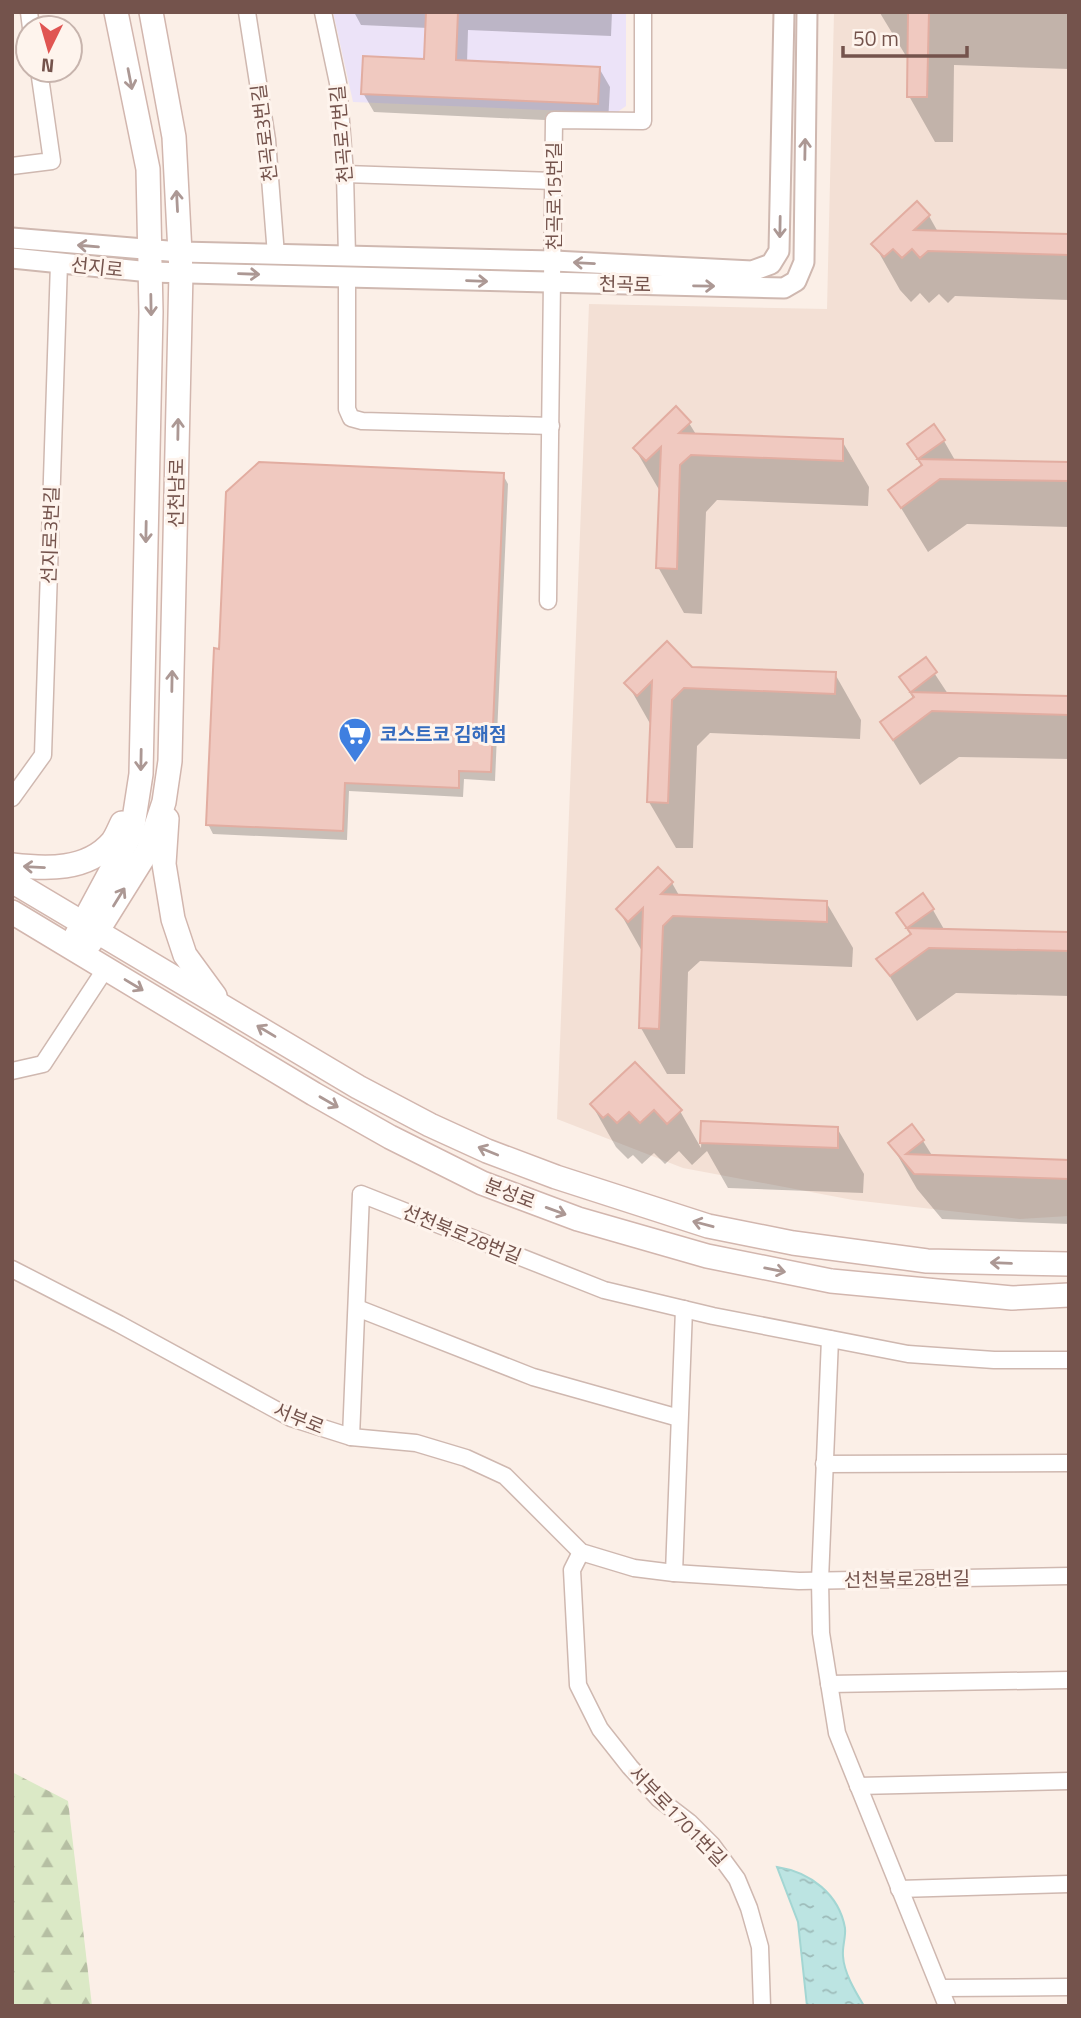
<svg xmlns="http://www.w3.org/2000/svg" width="1081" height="2018" viewBox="0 0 1081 2018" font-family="'Titillium Web','Noto Sans KR',sans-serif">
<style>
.residential{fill:#f3e0d5}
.education{fill:#ece3f8}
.forest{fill:url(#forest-firs)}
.water{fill:url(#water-ripples);stroke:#a3d6d3;stroke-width:2}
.shadow{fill:#0003}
.building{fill:#f0c9c0;stroke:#e2ada1;stroke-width:2}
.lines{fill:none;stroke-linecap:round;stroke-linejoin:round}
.minor-casing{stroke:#cfb8b0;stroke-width:19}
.tertiary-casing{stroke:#cfb8b0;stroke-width:23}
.secondary-casing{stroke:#d2b6ae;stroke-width:26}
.minor{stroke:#fff;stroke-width:16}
.tertiary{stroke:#fff;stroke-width:19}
.secondary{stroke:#fff;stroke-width:23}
.oneway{stroke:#ac9894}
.labels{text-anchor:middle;stroke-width:6;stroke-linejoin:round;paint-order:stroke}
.street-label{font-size:19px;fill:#74534c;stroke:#fef4ed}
.shop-label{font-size:19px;font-weight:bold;fill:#366cbe;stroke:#fef4ed;text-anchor:start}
</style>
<defs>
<pattern id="forest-firs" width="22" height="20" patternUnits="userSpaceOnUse" patternTransform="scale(1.75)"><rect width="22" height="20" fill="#dbe9c6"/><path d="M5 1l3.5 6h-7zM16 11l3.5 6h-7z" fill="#b6bfa3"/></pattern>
<pattern id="water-ripples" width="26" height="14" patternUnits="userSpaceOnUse" patternTransform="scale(1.75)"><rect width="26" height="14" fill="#bce4e2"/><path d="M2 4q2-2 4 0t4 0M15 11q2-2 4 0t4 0" fill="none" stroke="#9dbbb9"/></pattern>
</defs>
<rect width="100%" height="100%" fill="#fbefe7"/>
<path class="residential" d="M 834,12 L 1069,12 L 1069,1216 L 1020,1219 L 853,1200 L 683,1168 L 557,1119 L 589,304 L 827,309 Z"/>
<path class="education" d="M 333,12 L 626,12 L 626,106 L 616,113 L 353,102 Z"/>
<path class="forest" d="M 12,1772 L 68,1801 L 92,2006 L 12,2006 Z"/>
<path class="water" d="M 777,1867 C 810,1872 839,1894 845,1928 C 846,1937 842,1947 843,1956 C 844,1973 855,1991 864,2006 L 807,2006 L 798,1922 Z"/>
<g class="shadow">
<path d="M 354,12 L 612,12 L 611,36 L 468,30 L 467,63 L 599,68 L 610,87 L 608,123 L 374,112 L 363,93 L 426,61 L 428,28 L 361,25 Z"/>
<path d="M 1069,12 L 1069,69 L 954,65 L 953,142 L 935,142 L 909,96 L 909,61 L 880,13 Z"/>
<path d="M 929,216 L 938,232 L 1069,236 L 1069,300 L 955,296 L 948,303 L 939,294 L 929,303 L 920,293 L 911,302 L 900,290 L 874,244 Z"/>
<path d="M 689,423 L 697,436 L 842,441 L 869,487 L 868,506 L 717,500 L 706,512 L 702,614 L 684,613 L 658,567 L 661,493 L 635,449 Z"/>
<path d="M 944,441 L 956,462 L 1069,464 L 1069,527 L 967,524 L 928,552 L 890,490 L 922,467 L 909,445 Z"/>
<path d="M 503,475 L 508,484 L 495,781 L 464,779 L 463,797 L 349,791 L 347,840 L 213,834 L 208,824 L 221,650 Z"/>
<path d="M 925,659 L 948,694 L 1069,698 L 1069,759 L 959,757 L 920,785 L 882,723 L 914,700 L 901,677 Z"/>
<path d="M 691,669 L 835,674 L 861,720 L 860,739 L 710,733 L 697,746 L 693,848 L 676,848 L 649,802 L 652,727 L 627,683 Z"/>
<path d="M 672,883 L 680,897 L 826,902 L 853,948 L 852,967 L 700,961 L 688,972 L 685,1074 L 667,1074 L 641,1028 L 643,953 L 618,909 Z"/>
<path d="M 933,910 L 945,931 L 1069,934 L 1069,996 L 956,993 L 917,1021 L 879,959 L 911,936 L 898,914 Z"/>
<path d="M 592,1105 L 680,1111 L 701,1148 L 702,1123 L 837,1128 L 864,1174 L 863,1193 L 728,1188 L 707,1151 L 692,1165 L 679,1151 L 665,1164 L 654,1153 L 642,1164 L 633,1155 L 628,1159 L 616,1147 Z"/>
<path d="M 923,1141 L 933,1157 L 1069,1162 L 1069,1224 L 942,1219 L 917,1189 L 891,1144 Z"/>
</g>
<g class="building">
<path d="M 426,12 L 458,12 L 456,60 L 600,67 L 598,104 L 361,94 L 363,56 L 424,59 Z"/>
<path d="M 908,12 L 929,12 L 927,97 L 907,97 Z"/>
<path d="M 917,201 L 930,215 L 914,230 L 1069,234 L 1069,255 L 928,251 L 920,258 L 912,249 L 902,258 L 893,249 L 884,257 L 871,244 Z"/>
<path d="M 676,406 L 691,422 L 679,433 L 843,439 L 843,461 L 691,455 L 680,465 L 677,569 L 656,568 L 661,447 L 646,461 L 633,448 Z"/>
<path d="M 934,424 L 945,440 L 918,459 L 1069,462 L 1069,481 L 940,479 L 901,508 L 888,490 L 922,465 L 907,444 Z"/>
<path d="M 259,462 L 504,473 L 491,772 L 459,771 L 459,788 L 345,783 L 343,831 L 206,825 L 214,648 L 219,649 L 226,492 Z"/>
<path d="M 667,641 L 692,667 L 836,672 L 835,694 L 684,688 L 672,700 L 668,803 L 647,802 L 652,681 L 637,696 L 624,683 Z"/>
<path d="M 926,657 L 937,672 L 911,692 L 1069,696 L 1069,715 L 932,711 L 893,740 L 880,722 L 914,697 L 899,677 Z"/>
<path d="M 658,867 L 673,882 L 661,894 L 827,901 L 827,922 L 673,916 L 663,926 L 659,1029 L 639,1028 L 643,908 L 628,922 L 616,909 Z"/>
<path d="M 923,893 L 934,909 L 907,928 L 1069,932 L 1069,951 L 929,948 L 890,976 L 876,959 L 911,934 L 896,913 Z"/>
<path d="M 635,1062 L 682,1110 L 667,1124 L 654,1110 L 640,1123 L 629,1112 L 617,1123 L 608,1114 L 603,1118 L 590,1104 Z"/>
<path d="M 701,1121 L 838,1127 L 838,1148 L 700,1143 Z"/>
<path d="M 912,1124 L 924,1140 L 906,1154 L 1069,1160 L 1069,1179 L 914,1174 L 888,1143 Z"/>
</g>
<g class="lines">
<defs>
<g id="minor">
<path d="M 29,12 L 31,28"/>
<path d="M 247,12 L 267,140 L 276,255"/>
<path d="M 323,12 L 338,83 L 345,174 L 347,256"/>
<path d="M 12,166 L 52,161 L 39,70"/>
<path d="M 345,174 L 554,181"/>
<path d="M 347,277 L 347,409 L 351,418 L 362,421 L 551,426"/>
<path d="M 548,601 L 554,120 L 643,121 L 643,12"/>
<path d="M 12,798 L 43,755 L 59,263"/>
<path d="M 12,1071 L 43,1064 L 106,968"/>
<path d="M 12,1269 L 119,1324 L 291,1418 L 351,1437 L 416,1443 L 466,1458 L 505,1476 L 581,1552 L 634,1568 L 674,1573 L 799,1581 L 1069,1576"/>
<path d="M 357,1308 L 533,1377 L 679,1418"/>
<path d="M 830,1339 L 820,1580 L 821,1633 L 837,1733 L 947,2006"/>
<path d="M 351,1437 L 361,1194 L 604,1290 L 713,1316 L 908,1354 L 994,1360 L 1069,1360"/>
<path d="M 824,1464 L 1069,1463"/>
<path d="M 581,1552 L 572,1570 L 578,1685 L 600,1729 L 630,1767 L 659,1799 L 689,1822 L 712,1845 L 737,1879 L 749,1908 L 760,1947 L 762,2006"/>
<path d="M 674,1573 L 684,1309"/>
<path d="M 829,1684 L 1069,1680"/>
<path d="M 858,1786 L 1069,1781"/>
<path d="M 899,1889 L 1069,1884"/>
<path d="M 940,1988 L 1069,1987"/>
</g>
<g id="tertiary">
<path d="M 12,238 L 180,252 L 554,261 L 752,271 L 771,264 L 779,251 L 784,12"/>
<path d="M 12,258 L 150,272 L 784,288 L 796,281 L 804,262 L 807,12"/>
</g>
<g id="secondary">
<path d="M 167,819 L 164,864 L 173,919 L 185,955 L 215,996"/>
<path d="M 12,865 C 46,869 87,871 112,842 C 116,837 119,829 122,823"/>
<path d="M 12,881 L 358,1087 L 430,1125 L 487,1151 L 556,1177 L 708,1226 L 793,1243 L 927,1261 L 1069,1264"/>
<path d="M 12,912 L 314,1094 L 390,1137 L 482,1183 L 578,1219 L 707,1256 L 831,1281 L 1012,1298 L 1069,1295"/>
<path d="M 76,936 L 132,832 L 141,774 L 151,312 L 148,169 L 116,12"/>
<path d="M 90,943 L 148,850 L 164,802 L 170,761 L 181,272 L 174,137 L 151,12"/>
</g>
</defs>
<use href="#minor" class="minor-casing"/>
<use href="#tertiary" class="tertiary-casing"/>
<use href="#secondary" class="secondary-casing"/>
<use href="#minor" class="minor"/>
<use href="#tertiary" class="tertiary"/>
<use href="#secondary" class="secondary"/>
</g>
<defs><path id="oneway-shaft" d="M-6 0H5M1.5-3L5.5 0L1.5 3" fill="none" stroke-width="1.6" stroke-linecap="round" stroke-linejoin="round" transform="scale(1.75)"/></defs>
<g class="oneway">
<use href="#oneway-shaft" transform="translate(130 79) rotate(79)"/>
<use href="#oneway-shaft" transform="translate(805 149) rotate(-89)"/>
<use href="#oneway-shaft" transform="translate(177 201) rotate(-93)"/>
<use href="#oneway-shaft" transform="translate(780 227) rotate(91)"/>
<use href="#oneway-shaft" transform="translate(88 246) rotate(-175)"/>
<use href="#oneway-shaft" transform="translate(584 263) rotate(-177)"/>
<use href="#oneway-shaft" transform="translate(249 274) rotate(2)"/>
<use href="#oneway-shaft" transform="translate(477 281) rotate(2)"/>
<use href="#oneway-shaft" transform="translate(704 286) rotate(1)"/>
<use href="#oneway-shaft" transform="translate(151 305) rotate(89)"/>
<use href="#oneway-shaft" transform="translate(178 429) rotate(-89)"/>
<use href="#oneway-shaft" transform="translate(146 532) rotate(91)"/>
<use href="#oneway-shaft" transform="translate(172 681) rotate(-89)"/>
<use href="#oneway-shaft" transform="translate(141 760) rotate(91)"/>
<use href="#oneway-shaft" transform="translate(34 867) rotate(-177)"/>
<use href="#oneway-shaft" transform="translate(119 897) rotate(-58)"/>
<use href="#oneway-shaft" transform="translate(134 985) rotate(31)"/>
<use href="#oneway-shaft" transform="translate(266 1031) rotate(-149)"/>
<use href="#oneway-shaft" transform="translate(329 1102) rotate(30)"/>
<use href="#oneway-shaft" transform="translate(488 1151) rotate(-158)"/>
<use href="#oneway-shaft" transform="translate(556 1211) rotate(20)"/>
<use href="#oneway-shaft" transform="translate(703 1224) rotate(-165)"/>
<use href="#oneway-shaft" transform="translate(1001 1263) rotate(-178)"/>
<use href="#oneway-shaft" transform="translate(775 1270) rotate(11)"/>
</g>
<defs>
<symbol id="supermarket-pin" viewBox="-11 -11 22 30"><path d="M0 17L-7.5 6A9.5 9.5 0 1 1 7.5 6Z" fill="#3f7fe0" stroke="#fef4ed"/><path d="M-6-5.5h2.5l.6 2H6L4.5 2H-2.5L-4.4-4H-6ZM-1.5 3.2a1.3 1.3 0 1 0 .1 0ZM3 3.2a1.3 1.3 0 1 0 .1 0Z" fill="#fff"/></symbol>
</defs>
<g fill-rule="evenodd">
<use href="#supermarket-pin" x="336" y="715" width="38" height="52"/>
</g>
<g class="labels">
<g class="street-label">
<text transform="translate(264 133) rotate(-97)" y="7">천곡로3번길</text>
<text transform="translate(341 134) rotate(-95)" y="7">천곡로7번길</text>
<text transform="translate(554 196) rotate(-90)" y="7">천곡로15번길</text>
<text transform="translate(97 267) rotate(6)" y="7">선지로</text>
<text transform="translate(625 284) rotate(1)" y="7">천곡로</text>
<text transform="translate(176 493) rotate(-89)" y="7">선천남로</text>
<text transform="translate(50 535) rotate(-88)" y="7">선지로3번길</text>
<text transform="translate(510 1193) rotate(21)" y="7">분성로</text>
<text transform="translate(462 1234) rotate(22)" y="7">선천북로28번길</text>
<text transform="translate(299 1418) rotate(22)" y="7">서부로</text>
<text transform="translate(907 1579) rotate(-1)" y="7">선천북로28번길</text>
<text transform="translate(678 1816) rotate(46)" y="7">서부로1701번길</text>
</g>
<g class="shop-label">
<text x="380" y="741">코스트코 김해점</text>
</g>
</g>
<rect width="1081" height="2018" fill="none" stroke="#74534c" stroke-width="28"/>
<g transform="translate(49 49) rotate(185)"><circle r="33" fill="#fef4ed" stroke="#c7b4ad" stroke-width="2"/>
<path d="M0-5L12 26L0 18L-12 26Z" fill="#e05552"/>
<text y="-10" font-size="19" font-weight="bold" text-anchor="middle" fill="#74534c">N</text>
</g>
<path d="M843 46v10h124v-10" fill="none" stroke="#74534c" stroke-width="3.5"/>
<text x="853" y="46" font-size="21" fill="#74534c" stroke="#fef4ed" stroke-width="5" paint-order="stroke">50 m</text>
</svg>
